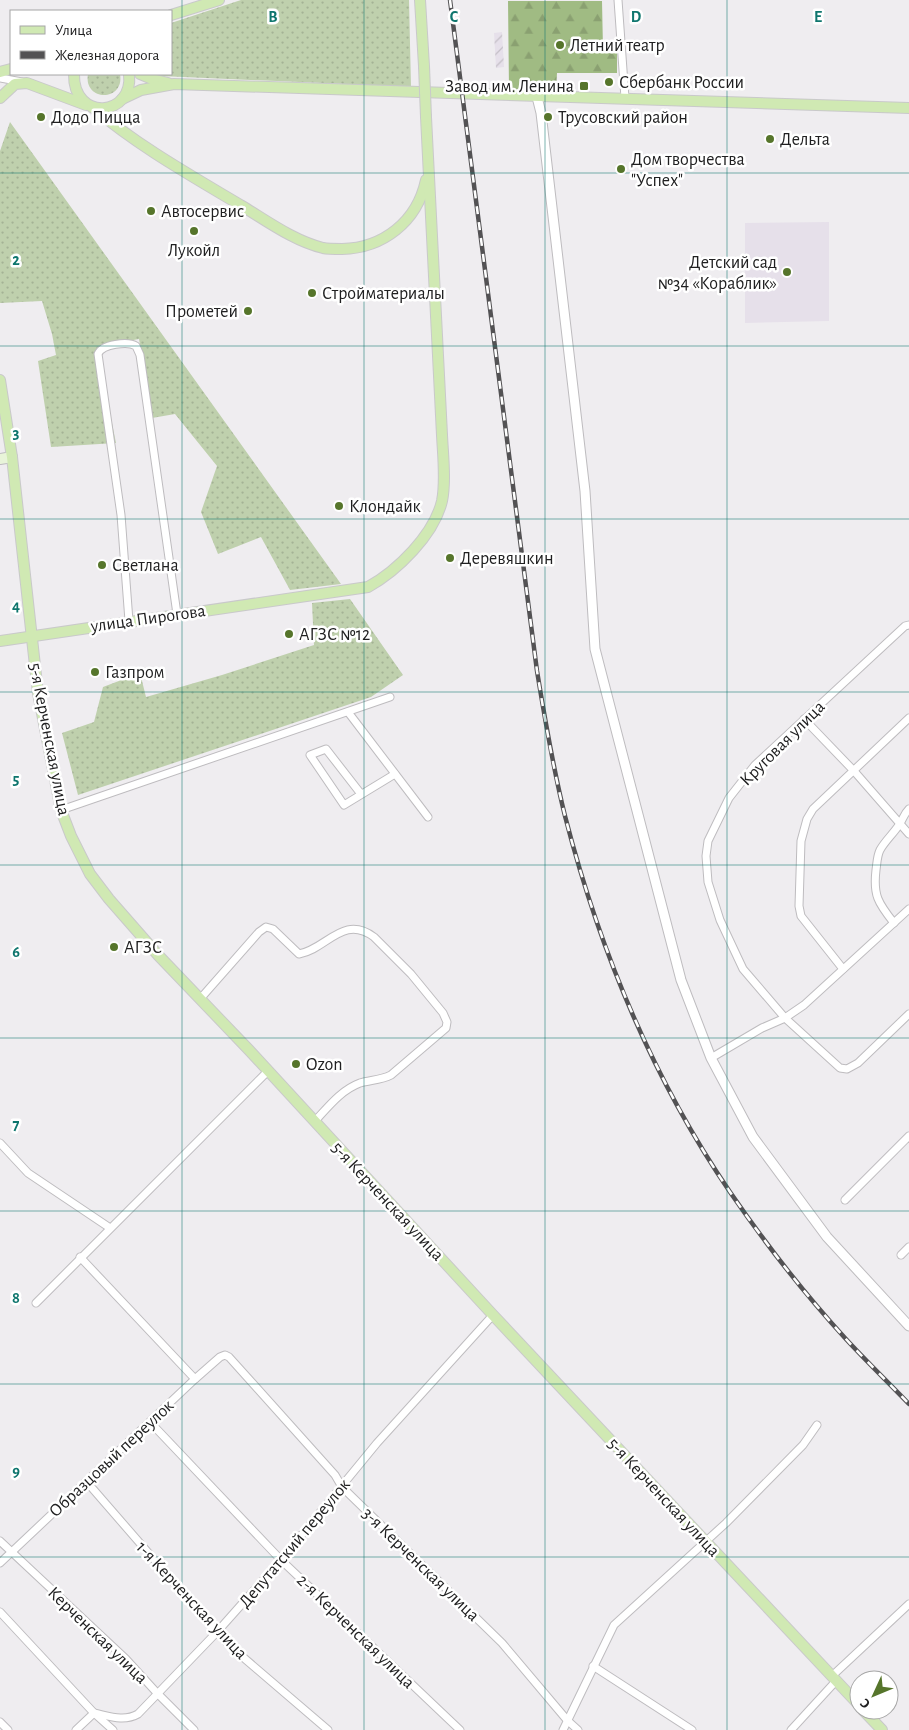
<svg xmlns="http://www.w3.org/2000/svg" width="909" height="1730" viewBox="0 0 909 1730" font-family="'Alegreya Sans',sans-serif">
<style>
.built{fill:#e6e0ea}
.industrial{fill:url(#industrial-furrows)}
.grass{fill:url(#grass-dots)}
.forest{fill:url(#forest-firs)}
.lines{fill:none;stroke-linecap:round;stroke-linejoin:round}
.minor-casing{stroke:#bebcbf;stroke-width:9}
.tertiary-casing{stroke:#bebcbf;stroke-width:11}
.secondary-casing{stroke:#bebcbf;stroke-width:12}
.primary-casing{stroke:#c9c9ca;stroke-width:12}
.minor{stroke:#fff;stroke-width:7}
.tertiary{stroke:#fff;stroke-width:9}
.secondary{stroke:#e8f4d9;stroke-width:10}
.primary{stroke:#d0e9b3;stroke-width:10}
.rail-casing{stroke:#535254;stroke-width:4.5}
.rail{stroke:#fff;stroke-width:2.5;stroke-dasharray:8;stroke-linecap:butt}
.primary-bridge-casing{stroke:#c9c9ca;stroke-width:12;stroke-linecap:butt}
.primary-bridge{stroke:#d0e9b3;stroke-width:10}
.grid{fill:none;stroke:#0f766e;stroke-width:1;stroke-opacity:0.55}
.poi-dot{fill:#56752b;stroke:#fff;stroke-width:2}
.labels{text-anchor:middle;stroke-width:5;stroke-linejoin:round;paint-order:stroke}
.poi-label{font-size:18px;fill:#202021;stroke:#fff;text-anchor:start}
.street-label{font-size:18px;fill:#202021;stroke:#fff}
.grid-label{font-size:16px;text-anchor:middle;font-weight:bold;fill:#0f766e;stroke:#fff;stroke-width:5;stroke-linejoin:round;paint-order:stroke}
</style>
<defs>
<pattern id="industrial-furrows" width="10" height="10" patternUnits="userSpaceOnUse" patternTransform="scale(1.25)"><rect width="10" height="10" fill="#e6e0ea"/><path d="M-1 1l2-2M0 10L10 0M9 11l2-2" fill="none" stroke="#c5c0c8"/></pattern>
<pattern id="grass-dots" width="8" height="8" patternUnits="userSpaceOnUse" patternTransform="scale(1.25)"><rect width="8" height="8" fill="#bfd0ad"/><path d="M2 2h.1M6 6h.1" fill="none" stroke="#a4b295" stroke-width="1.8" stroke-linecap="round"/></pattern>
<pattern id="forest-firs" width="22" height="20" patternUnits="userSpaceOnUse" patternTransform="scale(1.25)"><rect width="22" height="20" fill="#a0bb83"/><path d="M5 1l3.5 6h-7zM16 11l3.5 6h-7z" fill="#8aa071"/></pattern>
</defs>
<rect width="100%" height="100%" fill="#efedf0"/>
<path class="built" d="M 829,222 L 829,321 L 745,323 L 745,223 Z"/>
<path class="industrial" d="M 502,32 L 504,67 L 496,68 L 494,33 Z"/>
<g class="grass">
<path d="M 241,0 L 409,0 L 411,87 L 161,76 L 160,74 L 171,74 L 171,23 Z"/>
<path d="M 88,74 L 120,74 C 125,102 83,102 88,74 Z"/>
<path d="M 10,122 L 341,584 L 290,590 L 261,537 L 218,554 L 201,512 L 217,466 L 175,414 L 152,418 L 139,339 L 100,346 L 98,354 L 116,443 L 51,447 L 38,361 L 56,355 L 52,334 L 42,301 L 0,303 L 0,151 Z"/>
<path d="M 350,599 L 403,675 L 371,697 L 78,795 L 62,733 L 94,722 L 103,687 L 140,673 L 146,697 L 222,675 L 314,645 L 312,603 Z"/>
</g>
<path class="forest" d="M 508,1 L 602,1 L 603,49 L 617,49 L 617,73 L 557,73 L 556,91 L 509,90 Z"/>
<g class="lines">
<defs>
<g id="minor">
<path d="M 618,0 L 625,98"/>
<path d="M 0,78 L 22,82"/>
<path d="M 129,621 L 121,515 L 98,354 C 102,344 128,341 136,346 L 140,355 L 177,614"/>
<path d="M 909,625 L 905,626 L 755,765 L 729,798 L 708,841 L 706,856 L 708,882 L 720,920 L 743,969 L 785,1018 L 840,1068 L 847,1069 L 858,1063 L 909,1014"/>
<path d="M 348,712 L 428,817"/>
<path d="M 804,719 L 854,771 L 909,834"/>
<path d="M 361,794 L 326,749 L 310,755 L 344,805 L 395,774"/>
<path d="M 61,810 L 390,697"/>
<path d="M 894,923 C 878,903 873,895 876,870 C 877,863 877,856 880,850 C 885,841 893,834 899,825 C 903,819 904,814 909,809"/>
<path d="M 843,969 L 801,916 L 799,906 L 801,841 L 807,819 L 813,809 L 909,718"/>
<path d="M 200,999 L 259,932 L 266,927 L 273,929 L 299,954 C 327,949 343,914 374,937 L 411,974 L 443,1013 L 447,1022 L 446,1028 L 391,1075 C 381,1080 371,1080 360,1083 C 341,1090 328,1107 315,1121"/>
<path d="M 711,1058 L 762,1028 L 785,1018 L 804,1005 L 909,909"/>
<path d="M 0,1143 L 28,1173 L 110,1228"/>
<path d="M 845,1200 L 909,1136"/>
<path d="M 901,1255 L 909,1247"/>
<path d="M 80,1257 L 195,1379"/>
<path d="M 36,1303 L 268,1071"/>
<path d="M 150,1422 L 281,1560 L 460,1730"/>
<path d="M 86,1481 L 217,1632 L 230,1646 L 328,1730"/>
<path d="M 0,1541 L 126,1659 L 157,1693 L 194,1730"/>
<path d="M 0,1563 L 195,1379 L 220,1357 L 225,1355 L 229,1357 L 335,1475 L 342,1487 L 502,1643 L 567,1720 L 578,1730"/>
<path d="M 0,1612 L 94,1713 L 113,1730"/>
<path d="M 593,1666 L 692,1730"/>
<path d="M 832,1676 L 909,1604"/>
<path d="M 0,1722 L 8,1730"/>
<path d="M 76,1730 L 94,1713 C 109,1716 124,1722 138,1714 L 217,1632 L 281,1560 L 377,1443 L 493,1315"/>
<path d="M 563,1730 L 614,1625 L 726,1523 L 803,1445 L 817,1425"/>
<path d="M 791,1730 L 836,1681"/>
</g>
<path id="tertiary" d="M 537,97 L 541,113 L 585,491 L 595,649 L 681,980 L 711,1058 L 753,1137 L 827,1237 L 909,1326"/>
<path id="secondary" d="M 0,459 L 12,457"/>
<g id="primary">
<path d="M 420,0 L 424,66"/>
<path d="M 171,15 L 219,0"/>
<path d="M 0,72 L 11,69"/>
<path d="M 74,74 C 73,122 134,117 129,74"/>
<path d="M 140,74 L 152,79 L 168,83"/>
<path d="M 0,98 L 15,84 L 27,83 L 86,105"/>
<path d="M 122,99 L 141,90 L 174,84 L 909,108"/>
<path d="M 92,107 C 138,146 190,175 242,206 C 267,221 294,241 323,248 C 328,249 336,249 342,249 C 383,248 417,222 426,180"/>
<path d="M 0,380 L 12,457 L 38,693 L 61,810 L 71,836 L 90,874 L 109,899 L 158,955 L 249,1050 L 493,1315 L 859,1705"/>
<path d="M 0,641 L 368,587 C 397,571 434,535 442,501 C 446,481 443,456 442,435 L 426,117"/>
<path d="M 863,1710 L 882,1730"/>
</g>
</defs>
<use href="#minor" class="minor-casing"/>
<use href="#tertiary" class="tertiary-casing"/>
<use href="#secondary" class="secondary-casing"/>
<use href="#primary" class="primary-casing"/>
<use href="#minor" class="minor"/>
<use href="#tertiary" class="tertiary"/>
<use href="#secondary" class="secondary"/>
<use href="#primary" class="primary"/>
<defs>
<path id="rail" d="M 450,0 L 537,671 C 545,720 553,768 565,816 C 599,948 653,1079 730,1192 C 765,1243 803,1292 845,1338 C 865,1360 888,1382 909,1404"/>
</defs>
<use href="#rail" class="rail-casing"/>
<use href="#rail" class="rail"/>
<defs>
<path id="primary-bridge" d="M 424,66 L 426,117"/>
</defs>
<use href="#primary-bridge" class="primary-bridge-casing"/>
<use href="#primary-bridge" class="primary-bridge"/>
</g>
<path class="grid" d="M 182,0 L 182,1730M 364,0 L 364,1730M 545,0 L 545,1730M 727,0 L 727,1730M 0,173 L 909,173M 0,346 L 909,346M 0,519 L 909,519M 0,692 L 909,692M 0,865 L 909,865M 0,1038 L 909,1038M 0,1211 L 909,1211M 0,1384 L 909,1384M 0,1557 L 909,1557"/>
<g class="poi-dot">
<circle cx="560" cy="45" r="5"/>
<circle cx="609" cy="82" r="5"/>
<rect x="579" y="81" width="10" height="10" rx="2.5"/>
<circle cx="41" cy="117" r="5"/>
<circle cx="548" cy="117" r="5"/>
<circle cx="770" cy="139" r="5"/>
<circle cx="621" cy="169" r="5"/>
<circle cx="151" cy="211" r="5"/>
<circle cx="194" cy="231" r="5"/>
<circle cx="787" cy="272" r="5"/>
<circle cx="312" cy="293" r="5"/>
<circle cx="248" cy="311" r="5"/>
<circle cx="339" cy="506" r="5"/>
<circle cx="450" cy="558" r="5"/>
<circle cx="102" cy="565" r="5"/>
<circle cx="289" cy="634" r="5"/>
<circle cx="95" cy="672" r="5"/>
<circle cx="114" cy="947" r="5"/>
<circle cx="296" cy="1064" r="5"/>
</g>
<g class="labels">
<g class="poi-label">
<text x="570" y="51">Летний театр</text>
<text x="619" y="88">Сбербанк России</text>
<text x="574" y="92" text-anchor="end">Завод им. Ленина</text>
<text x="51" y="123">Додо Пицца</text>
<text x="558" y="123">Трусовский район</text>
<text x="780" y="145">Дельта</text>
<text x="631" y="165">Дом творчества<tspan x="631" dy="21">"Успех"</tspan></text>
<text x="161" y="217">Автосервис</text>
<text x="194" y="256" text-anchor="middle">Лукойл</text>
<text x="777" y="268" text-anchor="end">Детский сад<tspan x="777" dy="21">№34 «Кораблик»</tspan></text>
<text x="322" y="299">Стройматериалы</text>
<text x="238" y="317" text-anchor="end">Прометей</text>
<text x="349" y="512">Клондайк</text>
<text x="460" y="564">Деревяшкин</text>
<text x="112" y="571">Светлана</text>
<text x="299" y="640">АГЗС №12</text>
<text x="105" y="678">Газпром</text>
<text x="124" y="953">АГЗС</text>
<text x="306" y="1070">Ozon</text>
</g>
<g class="street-label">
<text transform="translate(148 618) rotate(-8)" y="6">улица Пирогова</text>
<text transform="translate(50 739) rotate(79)" y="6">5-я Керченская улица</text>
<text transform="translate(782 743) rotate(-45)" y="6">Круговая улица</text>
<text transform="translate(388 1201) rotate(47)" y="6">5-я Керченская улица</text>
<text transform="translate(111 1458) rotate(-43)" y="6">Образцовый переулок</text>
<text transform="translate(664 1497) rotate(47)" y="6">5-я Керченская улица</text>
<text transform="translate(294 1543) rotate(-50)" y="6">Депутатский переулок</text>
<text transform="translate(421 1564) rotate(44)" y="6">3-я Керченская улица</text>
<text transform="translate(192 1600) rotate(47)" y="6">1-я Керченская улица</text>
<text transform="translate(356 1631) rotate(44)" y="6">2-я Керченская улица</text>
<text transform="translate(98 1635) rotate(44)" y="6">Керченская улица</text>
</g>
</g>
<g class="grid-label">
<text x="273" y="22">B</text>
<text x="454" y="22">C</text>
<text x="636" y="22">D</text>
<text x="818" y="22">E</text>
<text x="16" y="265">2</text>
<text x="16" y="438">3</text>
<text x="16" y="611">4</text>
<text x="16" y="784">5</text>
<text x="16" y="957">6</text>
<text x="16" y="1130">7</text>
<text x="16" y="1303">8</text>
<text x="16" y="1476">9</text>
</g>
<rect x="10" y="10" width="162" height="65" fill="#ffffff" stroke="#a6a6a6"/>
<rect x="20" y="26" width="25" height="8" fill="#d0e9b3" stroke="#a6a6a6"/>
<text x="55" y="35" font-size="15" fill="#202021">Улица</text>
<rect x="20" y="51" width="25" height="8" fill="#535254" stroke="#a6a6a6"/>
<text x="55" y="60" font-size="15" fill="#202021">Железная дорога</text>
<g transform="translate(874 1695) rotate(226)"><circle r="24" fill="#ffffff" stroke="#a6a6a6"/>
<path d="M0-4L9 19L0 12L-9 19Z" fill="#56752b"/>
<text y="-8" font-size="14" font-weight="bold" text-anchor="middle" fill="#202021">С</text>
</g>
</svg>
